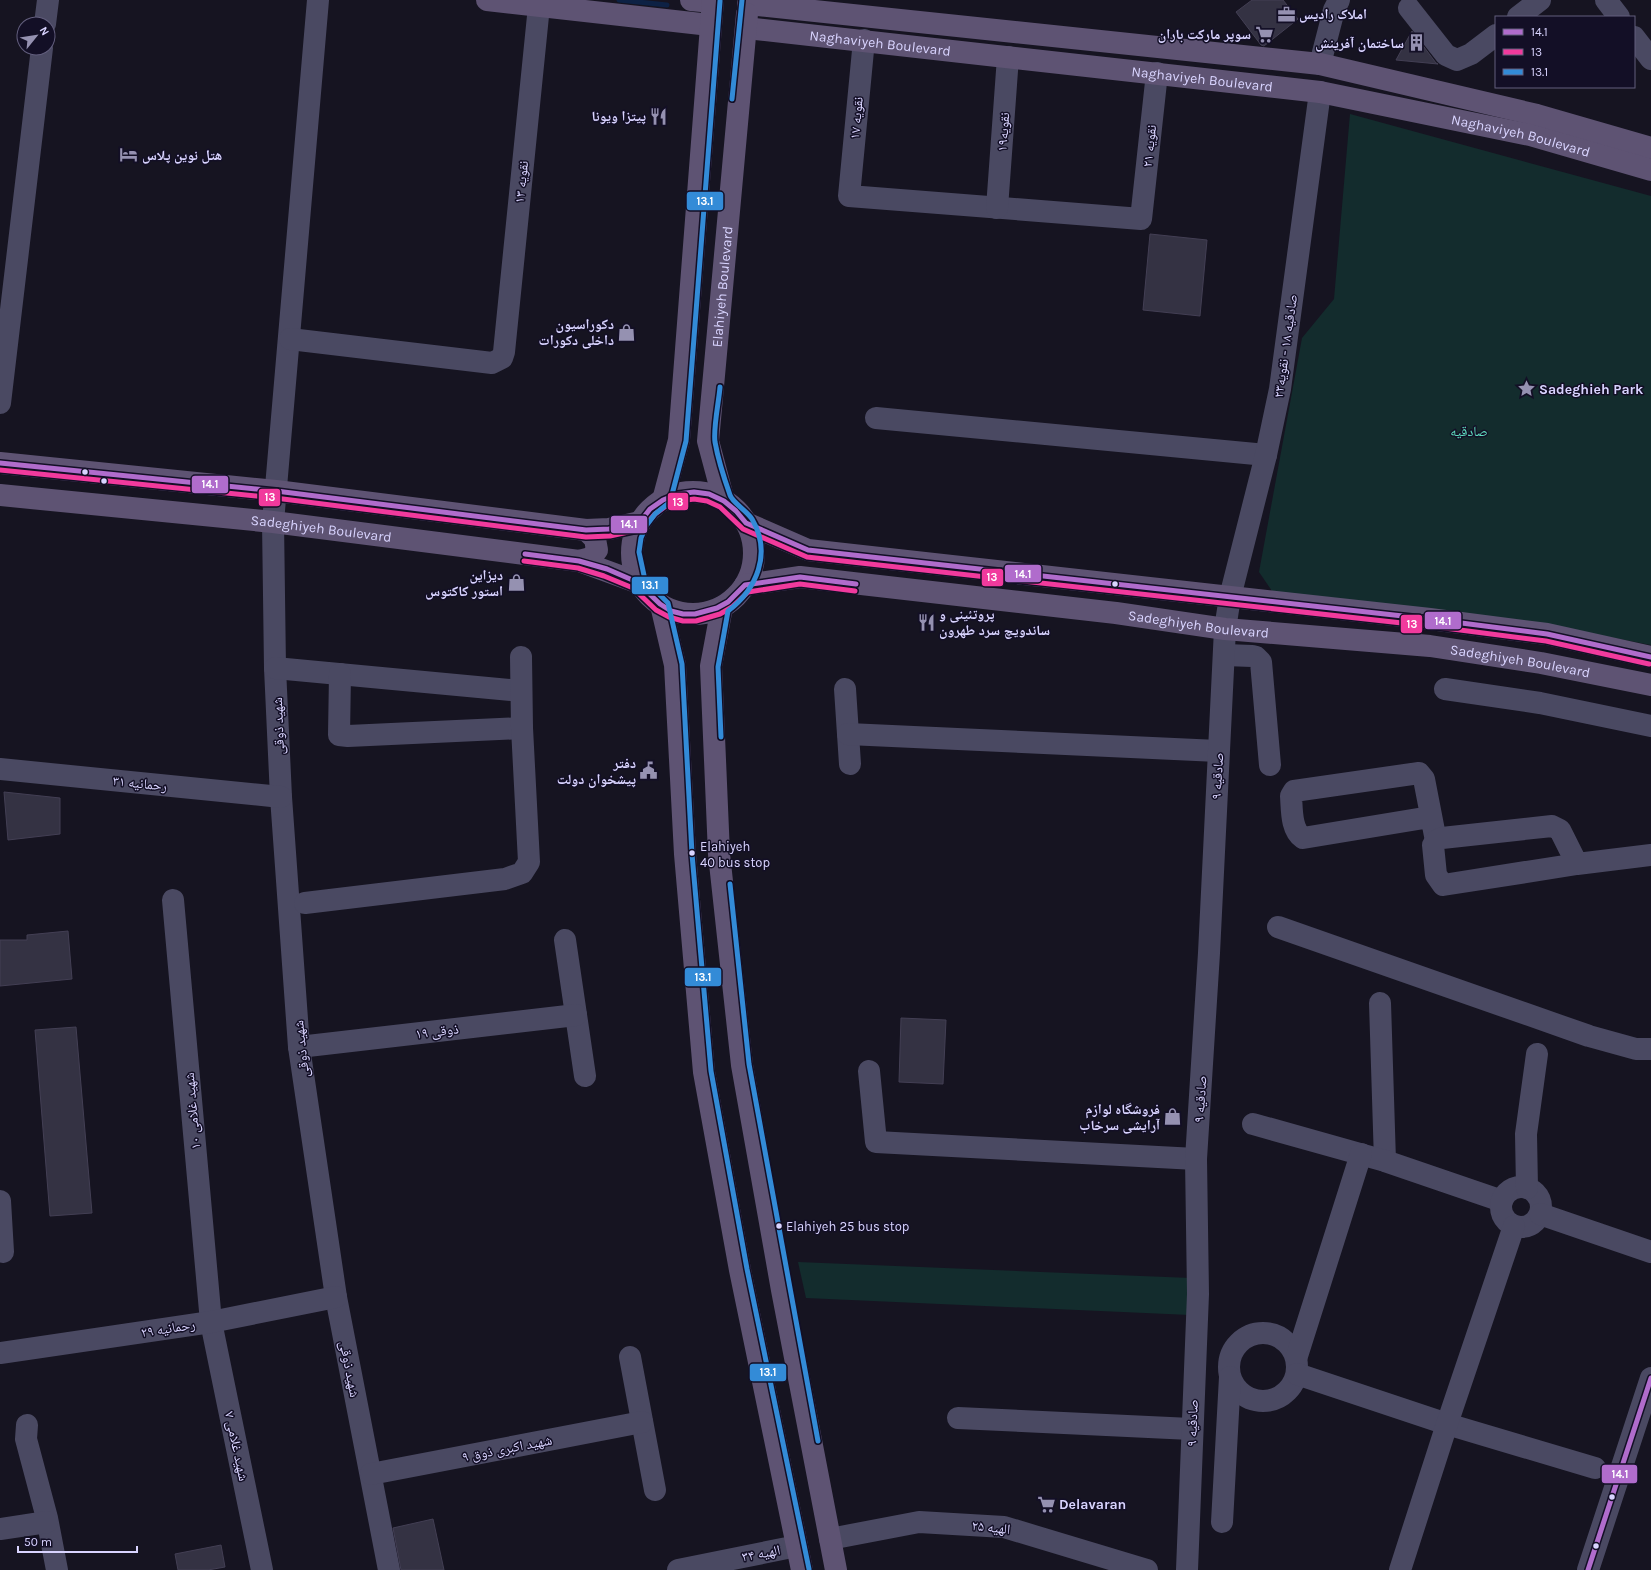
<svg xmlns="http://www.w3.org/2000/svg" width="1651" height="1570" viewBox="0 0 1651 1570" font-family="Karla,'Noto Naskh Arabic',sans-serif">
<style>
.green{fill:#132c2d}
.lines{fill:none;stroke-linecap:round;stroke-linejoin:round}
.stream{stroke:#0d2144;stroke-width:5}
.building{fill:#343243;stroke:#433f54}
.minor{stroke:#4a4962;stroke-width:22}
.major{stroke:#5e5373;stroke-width:22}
.bus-1-casing{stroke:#130f26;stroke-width:8}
.bus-2-casing{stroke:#130f26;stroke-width:8}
.bus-3-casing{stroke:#130f26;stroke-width:8}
.bus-1{stroke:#b06ccc;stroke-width:5}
.bus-2{stroke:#f13a9d;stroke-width:5}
.bus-3{stroke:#338bd7;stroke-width:5}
.bus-dot{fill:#d9d4ff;stroke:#130f26;stroke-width:1.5}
.labels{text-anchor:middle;stroke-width:3;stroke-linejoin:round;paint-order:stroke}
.bus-label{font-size:13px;fill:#d9d4ff;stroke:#130f26;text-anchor:start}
.poi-label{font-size:14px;font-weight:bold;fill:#d9d4ff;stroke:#130f26;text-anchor:end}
.street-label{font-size:14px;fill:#d9d4ff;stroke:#130f26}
.park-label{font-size:14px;fill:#5fe0c0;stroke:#130f26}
.line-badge{stroke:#130f26;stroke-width:1.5}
.badge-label{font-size:11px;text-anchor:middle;font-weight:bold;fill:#fff}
</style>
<rect width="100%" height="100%" fill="#161421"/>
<g class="green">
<path d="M 1350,114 L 1651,196 L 1651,645 L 1552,626 L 1274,594 L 1259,572 L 1302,338 L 1334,299 Z"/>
<path d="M 798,1262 L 1191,1278 L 1190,1315 L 806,1298 Z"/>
</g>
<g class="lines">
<path class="stream" d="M 619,0 L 667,5"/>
</g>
<g class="building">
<path d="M 1252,0 L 1283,0 L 1298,19 L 1264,46 L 1261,45 L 1236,12 Z"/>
<path d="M 1412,31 L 1436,63 L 1438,64 L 1396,60 Z"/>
<path d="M 1150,234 L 1207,240 L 1200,316 L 1143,310 Z"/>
<path d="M 4,792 L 60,798 L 60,834 L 8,840 Z"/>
<path d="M 68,931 L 72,979 L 0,986 L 0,940 L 27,940 L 27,935 Z"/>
<path d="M 901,1018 L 946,1020 L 943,1084 L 899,1082 Z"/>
<path d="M 76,1027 L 92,1213 L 50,1216 L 35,1030 Z"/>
<path d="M 433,1519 L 444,1570 L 401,1570 L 393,1528 Z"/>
<path d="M 221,1545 L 225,1567 L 208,1570 L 178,1570 L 175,1554 Z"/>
</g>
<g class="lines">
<g class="minor">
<path d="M 318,0 L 273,522 L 275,668 L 281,797 L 299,1047 L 336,1297 L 389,1570"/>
<path d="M 1606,0 L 1619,17"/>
<path d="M 1409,8 L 1446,55 L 1457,60 L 1471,54 L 1496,35"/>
<path d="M 1518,17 L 1540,0"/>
<path d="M 45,24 L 48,0"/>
<path d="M 1634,37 L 1651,59"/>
<path d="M 864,40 L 849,196 L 1141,219 L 1157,73"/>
<path d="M 1320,64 L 1334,10 L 1339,0"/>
<path d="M 997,208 L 1008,57"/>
<path d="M 290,339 L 492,363 L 502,358 L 504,352 L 539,6"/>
<path d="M 0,403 L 42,48"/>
<path d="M 876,418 L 1266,455"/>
<path d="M 1225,655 L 1252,656 L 1256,657 L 1261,662 L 1270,765"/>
<path d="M 275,668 L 521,691"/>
<path d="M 340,674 L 339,735 L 348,736 L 522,728"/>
<path d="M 845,689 L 850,764"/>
<path d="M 1445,689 L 1540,703 L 1651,726"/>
<path d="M 848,734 L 1218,751"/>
<path d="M 0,769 L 281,797"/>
<path d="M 1430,817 L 1303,838 C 1291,830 1292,810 1291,796 L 1294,791 L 1301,790 L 1419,773 L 1424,779 L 1436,841"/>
<path d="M 1577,864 L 1560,830 L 1552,826 L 1442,838 L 1436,841 L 1433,845 L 1436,875 L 1443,885 L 1577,864 L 1651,855"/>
<path d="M 173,900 L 211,1322 L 262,1570"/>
<path d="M 305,903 L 505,879 L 522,873 L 529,862 L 522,728 L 521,657"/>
<path d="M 1278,927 L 1589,1036 L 1636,1049 L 1651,1049"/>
<path d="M 565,940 L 585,1076"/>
<path d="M 1380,1003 L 1385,1161"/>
<path d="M 299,1047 L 576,1015"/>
<path d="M 869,1071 L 876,1142 L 1196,1159"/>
<path d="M 1253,1124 L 1385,1161 L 1502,1201"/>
<circle cx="1521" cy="1207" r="20"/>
<path d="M 1527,1188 L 1526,1134 L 1537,1054"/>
<path d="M 0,1201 L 3,1252"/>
<path d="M 1540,1214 L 1651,1252"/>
<circle cx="1263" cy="1367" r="34"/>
<path d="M 0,1353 L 211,1322 L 336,1297"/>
<path d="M 1297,1356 L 1361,1154"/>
<path d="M 630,1357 L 655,1490"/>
<path d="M 1297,1374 L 1447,1424 L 1595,1468"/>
<path d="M 958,1418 L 1191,1429"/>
<path d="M 27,1425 L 26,1439 L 47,1518 L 57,1570"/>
<path d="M 371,1474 L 642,1422"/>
<path d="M 1222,1522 L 1230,1377"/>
<path d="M 0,1529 L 47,1522"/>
<path d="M 830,1539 L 919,1522 L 1004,1527 L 1147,1570"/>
<path d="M 678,1570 L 797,1546"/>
<path d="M 1187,1570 L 1198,1294 L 1196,1159 L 1209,953 L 1225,629 L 1230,597 L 1266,455 L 1280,389 L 1320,92"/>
<path d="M 1400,1570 L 1447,1424 L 1514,1226"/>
<path d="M 1588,1570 L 1651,1378"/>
</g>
<g class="major">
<path d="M 487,0 L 710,25"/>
<path d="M 691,0 L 712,2"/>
<path d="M 748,4 L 1320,64 L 1537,115 L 1651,148"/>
<path id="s1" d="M 746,28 L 1320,92 L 1530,135 L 1651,170"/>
<path d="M 0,463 L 276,491 L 586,530 L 609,529 L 640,522"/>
<circle cx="693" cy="553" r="61"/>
<path id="s2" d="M 0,495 L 273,522 L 579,561 L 639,583"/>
<path d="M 663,500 L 679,440 L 713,0"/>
<path id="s3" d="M 724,501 L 708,441 L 747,14"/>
<path d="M 746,523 L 808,550 L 1430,619 L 1547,634 L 1651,657"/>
<path d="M 579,561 L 591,558 L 597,550 L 595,539 L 586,530"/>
<path id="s4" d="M 745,585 L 800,577 L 1116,613 L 1225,629 L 1430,646 L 1541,663 L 1651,685"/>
<path d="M 661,605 L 675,665 L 685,854 L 704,1072 L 740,1270 L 802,1570"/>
<path d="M 722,607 L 711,666 L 719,854 L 742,1065 L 782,1290 L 836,1570"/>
</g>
<defs>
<g id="bus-1">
<path d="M 0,463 L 276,491 L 586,530 L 609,529 L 640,522 L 650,509 L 663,500 L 678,494 L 694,492 L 709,494 L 724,501 L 736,511 L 746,523 L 808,550 L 1430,619 L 1547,634 L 1651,657"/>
<path d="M 525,554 L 579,561 L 607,569 L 637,582 L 660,604 L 671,611 L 683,614 L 695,614 L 717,608 L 728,602 L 745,585 L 800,577 L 856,584"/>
<path d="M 1588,1570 L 1651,1378"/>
</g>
<g id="bus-2">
<path d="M 0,470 L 275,498 L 586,537 L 610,536 L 642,529 L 655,514 L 666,506 L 680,501 L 694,499 L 707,501 L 720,507 L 743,529 L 807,557 L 1429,626 L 1546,641 L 1649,664"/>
<path d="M 524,561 L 578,568 L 604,576 L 633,588 L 656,610 L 669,617 L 683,621 L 696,621 L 720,614 L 732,607 L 748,592 L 800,584 L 855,591"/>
</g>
<g id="bus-3">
<path d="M 720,1 L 686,441 L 670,502 L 655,514 L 646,526 L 641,538 L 639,552 L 645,580 L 668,603 L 682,664 L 692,854 L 711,1071 L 747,1269 L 809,1569"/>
<path d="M 732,99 L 742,0"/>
<path d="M 720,387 C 719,401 713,428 715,442 C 718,459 724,478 730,495 C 732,502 747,511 752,519 C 772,553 757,589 728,611 L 718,667 L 721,737"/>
<path d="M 730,884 L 749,1064 L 818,1441"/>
</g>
</defs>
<use href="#bus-1" class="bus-1-casing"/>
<use href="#bus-2" class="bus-2-casing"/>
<use href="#bus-3" class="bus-3-casing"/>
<use href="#bus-1" class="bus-1"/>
<use href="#bus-2" class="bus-2"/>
<use href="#bus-3" class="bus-3"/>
</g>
<defs>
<symbol id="office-bare" viewBox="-9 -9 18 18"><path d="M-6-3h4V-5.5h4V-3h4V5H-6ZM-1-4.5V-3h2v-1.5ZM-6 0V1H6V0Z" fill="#9591b1" stroke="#130f26" stroke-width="2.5" paint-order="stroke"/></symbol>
<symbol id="supermarket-bare" viewBox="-9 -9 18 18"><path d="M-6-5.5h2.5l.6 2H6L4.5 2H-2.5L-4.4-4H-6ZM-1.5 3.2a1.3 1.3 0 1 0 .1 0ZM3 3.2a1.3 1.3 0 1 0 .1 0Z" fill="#9591b1" stroke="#130f26" stroke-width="2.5" paint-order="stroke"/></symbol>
<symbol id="building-bare" viewBox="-9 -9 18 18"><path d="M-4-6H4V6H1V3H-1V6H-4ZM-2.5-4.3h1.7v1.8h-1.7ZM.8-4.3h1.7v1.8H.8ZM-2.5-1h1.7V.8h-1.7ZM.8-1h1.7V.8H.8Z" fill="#9591b1" stroke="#130f26" stroke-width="2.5" paint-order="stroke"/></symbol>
<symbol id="restaurant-bare" viewBox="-9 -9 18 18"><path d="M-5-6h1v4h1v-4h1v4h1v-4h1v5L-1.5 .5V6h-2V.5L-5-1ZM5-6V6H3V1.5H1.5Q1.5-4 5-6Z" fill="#9591b1" stroke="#130f26" stroke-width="2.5" paint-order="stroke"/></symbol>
<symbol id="hotel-bare" viewBox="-9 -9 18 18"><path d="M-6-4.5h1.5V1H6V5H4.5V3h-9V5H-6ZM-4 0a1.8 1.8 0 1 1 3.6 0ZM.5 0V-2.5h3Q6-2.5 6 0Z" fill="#9591b1" stroke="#130f26" stroke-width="2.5" paint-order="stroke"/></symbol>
<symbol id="shop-bare" viewBox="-9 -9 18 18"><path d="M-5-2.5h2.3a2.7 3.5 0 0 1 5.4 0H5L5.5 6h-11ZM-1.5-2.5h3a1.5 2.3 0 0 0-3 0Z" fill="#9591b1" stroke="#130f26" stroke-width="2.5" paint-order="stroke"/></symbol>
<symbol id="sight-bare" viewBox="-9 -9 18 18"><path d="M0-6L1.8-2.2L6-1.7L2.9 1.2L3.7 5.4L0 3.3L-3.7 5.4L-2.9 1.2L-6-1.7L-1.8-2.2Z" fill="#9591b1" stroke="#130f26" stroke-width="2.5" paint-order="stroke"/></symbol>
<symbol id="civic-bare" viewBox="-9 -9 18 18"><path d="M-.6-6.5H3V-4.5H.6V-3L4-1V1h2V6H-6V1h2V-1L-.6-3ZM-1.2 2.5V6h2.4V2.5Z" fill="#9591b1" stroke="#130f26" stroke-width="2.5" paint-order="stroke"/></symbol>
</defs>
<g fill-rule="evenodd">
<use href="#office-bare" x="1274" y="2" width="25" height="25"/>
<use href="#supermarket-bare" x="1252" y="22" width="25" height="25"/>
<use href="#building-bare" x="1404" y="30" width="25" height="25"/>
<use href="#restaurant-bare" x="646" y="104" width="25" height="25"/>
<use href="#hotel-bare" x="116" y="142" width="25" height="25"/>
<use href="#shop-bare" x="614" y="320" width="25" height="25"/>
<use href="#sight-bare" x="1514" y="376" width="25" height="25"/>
<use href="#shop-bare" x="504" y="570" width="25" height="25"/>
<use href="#restaurant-bare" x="914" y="610" width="25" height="25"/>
<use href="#civic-bare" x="636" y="758" width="25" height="25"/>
<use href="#shop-bare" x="1160" y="1104" width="25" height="25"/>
<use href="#supermarket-bare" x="1034" y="1492" width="25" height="25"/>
</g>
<g class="bus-dot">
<circle cx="85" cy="472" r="3.5"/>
<circle cx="104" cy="481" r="3.5"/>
<circle cx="1115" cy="584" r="3.5"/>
<circle cx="692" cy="853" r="3.5"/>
<circle cx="779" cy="1226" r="3.5"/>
<circle cx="1612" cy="1497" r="3.5"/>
<circle cx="1596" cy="1546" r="3.5"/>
</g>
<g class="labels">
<g class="bus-label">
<text x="700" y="851">Elahiyeh<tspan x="700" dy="16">40 bus stop</tspan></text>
<text x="786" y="1231">Elahiyeh 25 bus stop</text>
</g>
<g class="poi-label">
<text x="1299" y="19" text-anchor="start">املاک رادیس</text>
<text x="1251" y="39">سوپر مارکت باران</text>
<text x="1404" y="48">ساختمان آفرینش</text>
<text x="646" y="121">پیتزا ویونا</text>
<text x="142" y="160" text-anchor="start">هتل نوین پلاس</text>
<text x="614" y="329">دکوراسیون<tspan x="614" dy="16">داخلی دکورات</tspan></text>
<text x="1539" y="394" text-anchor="start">Sadeghieh Park</text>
<text x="503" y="580">دیزاین<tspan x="503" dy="16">استور کاکتوس</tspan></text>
<text x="939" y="619" text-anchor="start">پروتئینی و<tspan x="939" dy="16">ساندویچ سرد طهرون</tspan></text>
<text x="636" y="768">دفتر<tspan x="636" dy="16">پیشخوان دولت</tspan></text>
<text x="1160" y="1114">فروشگاه لوازم<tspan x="1160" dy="16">آرایشی سرخاب</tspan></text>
<text x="1059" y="1509" text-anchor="start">Delavaran</text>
</g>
<g class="street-label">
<text dy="5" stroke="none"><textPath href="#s1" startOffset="135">Naghaviyeh Boulevard</textPath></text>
<text dy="5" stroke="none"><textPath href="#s1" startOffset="459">Naghaviyeh Boulevard</textPath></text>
<text transform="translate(856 118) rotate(-85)" y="5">نقویه ۱۷</text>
<text transform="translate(1003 132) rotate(-86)" y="5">نقویه۱۹</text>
<text dy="5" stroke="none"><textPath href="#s1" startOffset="783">Naghaviyeh Boulevard</textPath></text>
<text transform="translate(1149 146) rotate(-84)" y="5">نقویه ۲۱</text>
<text transform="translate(521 182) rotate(-84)" y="5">نقویه ۱۳</text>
<text dy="5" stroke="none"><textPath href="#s3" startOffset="217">Elahiyeh Boulevard</textPath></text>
<text transform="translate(1285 346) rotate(-82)" y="5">صادقیه ۱۸ - نقویه۲۳</text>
<text dy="5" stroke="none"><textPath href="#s2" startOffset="323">Sadeghiyeh Boulevard</textPath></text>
<text dy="5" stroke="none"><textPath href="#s4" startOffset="457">Sadeghiyeh Boulevard</textPath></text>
<text dy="5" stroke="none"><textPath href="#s4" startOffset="781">Sadeghiyeh Boulevard</textPath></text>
<text transform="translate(278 726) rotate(-92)" y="5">شهید ذوقی</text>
<text transform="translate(1217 776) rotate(-87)" y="5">صادقیه ۹</text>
<text transform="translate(140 783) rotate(6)" y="5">رحمانیه ۳۱</text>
<text transform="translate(437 1031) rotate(-7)" y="5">ذوقی ۱۹</text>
<text transform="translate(301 1049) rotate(-96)" y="5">شهید ذوقی</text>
<text transform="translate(1200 1099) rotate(-86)" y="5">صادقیه ۹</text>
<text transform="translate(192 1111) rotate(-95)" y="5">شهید غلامی ۱۰</text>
<text transform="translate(168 1328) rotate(-9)" y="5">رحمانیه ۲۹</text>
<text transform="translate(350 1369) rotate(79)" y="5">شهید ذوقی</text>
<text transform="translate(1192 1423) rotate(-88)" y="5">صادقیه ۹</text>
<text transform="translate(237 1446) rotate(78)" y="5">شهید غلامی ۷</text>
<text transform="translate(507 1448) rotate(-11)" y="5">شهید اکبری ذوق ۹</text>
<text transform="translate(991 1527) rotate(6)" y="5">الهیه ۲۵</text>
<text transform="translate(761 1553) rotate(-11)" y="5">الهیه ۳۴</text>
</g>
<g class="park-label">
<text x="1469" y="436">صادقیه</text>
</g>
</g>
<g class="line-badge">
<rect x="686" y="191" width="38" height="20" rx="4" fill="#338bd7"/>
<rect x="191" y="475" width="38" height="19" rx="4" fill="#b06ccc"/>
<rect x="258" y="488" width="23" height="19" rx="4" fill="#f13a9d"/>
<rect x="667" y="492" width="22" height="19" rx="4" fill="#f13a9d"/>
<rect x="610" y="515" width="38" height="19" rx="4" fill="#b06ccc"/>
<rect x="1004" y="564" width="38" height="19" rx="4" fill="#b06ccc"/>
<rect x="981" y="568" width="23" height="19" rx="4" fill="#f13a9d"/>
<rect x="631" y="576" width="38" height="19" rx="4" fill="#338bd7"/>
<rect x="1424" y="611" width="38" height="19" rx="4" fill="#b06ccc"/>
<rect x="1400" y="614" width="23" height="20" rx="4" fill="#f13a9d"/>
<rect x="684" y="967" width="38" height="20" rx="4" fill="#338bd7"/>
<rect x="749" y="1363" width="38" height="19" rx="4" fill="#338bd7"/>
<rect x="1601" y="1464" width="37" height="20" rx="4" fill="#b06ccc"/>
</g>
<g class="badge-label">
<text x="705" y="205">13.1</text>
<text x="210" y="488">14.1</text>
<text x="270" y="501">13</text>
<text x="678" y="506">13</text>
<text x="629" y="528">14.1</text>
<text x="1023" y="578">14.1</text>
<text x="992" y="581">13</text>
<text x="650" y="589">13.1</text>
<text x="1443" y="625">14.1</text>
<text x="1412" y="628">13</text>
<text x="703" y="981">13.1</text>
<text x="768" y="1376">13.1</text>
<text x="1620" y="1478">14.1</text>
</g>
<rect x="1495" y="16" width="140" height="72" fill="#130f26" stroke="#625e7d"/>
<rect x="1503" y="29" width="20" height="6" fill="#b06ccc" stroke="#625e7d"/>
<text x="1531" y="36" font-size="12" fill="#d9d4ff">14.1</text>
<rect x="1503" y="49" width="20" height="6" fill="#f13a9d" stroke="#625e7d"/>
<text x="1531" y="56" font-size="12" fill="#d9d4ff">13</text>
<rect x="1503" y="69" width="20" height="6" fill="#338bd7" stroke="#625e7d"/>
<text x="1531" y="76" font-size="12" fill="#d9d4ff">13.1</text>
<g transform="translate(36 36) rotate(60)"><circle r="19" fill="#130f26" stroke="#625e7d"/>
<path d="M0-3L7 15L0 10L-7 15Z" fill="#9591b1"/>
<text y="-6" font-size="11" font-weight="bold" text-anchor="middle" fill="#d9d4ff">N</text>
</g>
<path d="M18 1546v6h119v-6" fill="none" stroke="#d9d4ff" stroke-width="2"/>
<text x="24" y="1546" font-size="12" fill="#d9d4ff" stroke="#130f26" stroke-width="3" paint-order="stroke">50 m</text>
</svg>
